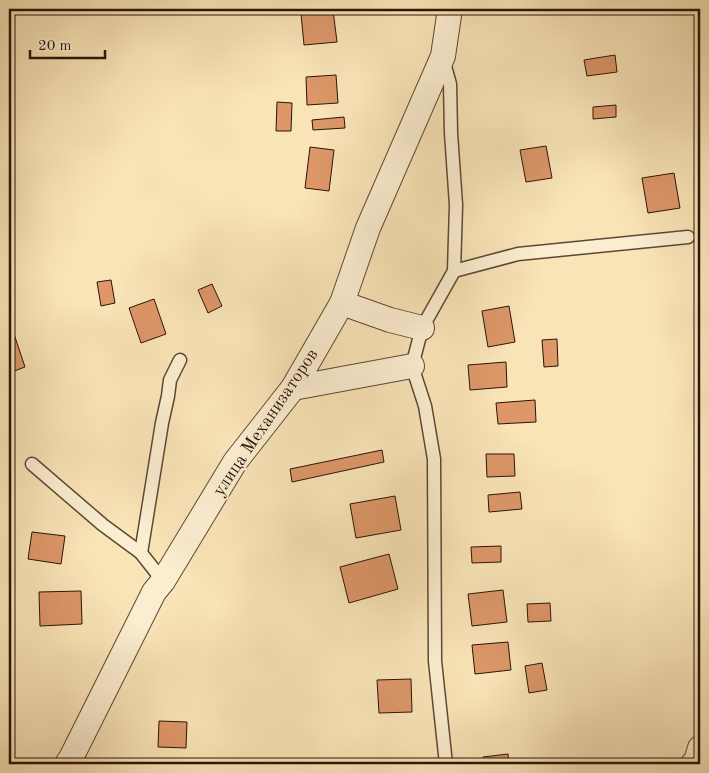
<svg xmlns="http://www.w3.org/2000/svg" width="709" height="773" viewBox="0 0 709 773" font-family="'Old Standard TT',serif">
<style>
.building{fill:#dd9769;stroke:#2b1408}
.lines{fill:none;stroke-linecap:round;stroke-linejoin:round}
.service-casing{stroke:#5e4834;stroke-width:15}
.minor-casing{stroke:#5e4834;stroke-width:26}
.service{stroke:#fbedd0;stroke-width:12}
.minor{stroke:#fbedd0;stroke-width:24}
.labels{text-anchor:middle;stroke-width:4;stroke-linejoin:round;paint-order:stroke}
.street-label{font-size:18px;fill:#2b1408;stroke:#fbedd0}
</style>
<rect width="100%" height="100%" fill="#f9e4b7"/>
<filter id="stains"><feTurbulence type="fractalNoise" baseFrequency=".004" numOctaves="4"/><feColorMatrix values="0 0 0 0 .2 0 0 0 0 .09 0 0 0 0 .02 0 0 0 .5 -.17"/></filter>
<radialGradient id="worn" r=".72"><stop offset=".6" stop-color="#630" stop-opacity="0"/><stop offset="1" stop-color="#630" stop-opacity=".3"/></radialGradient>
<g class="building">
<path d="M 333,10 L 337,42 L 304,45 L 301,14 Z"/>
<path d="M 615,55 L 617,72 L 587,76 L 584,60 Z"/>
<path d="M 336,75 L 338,103 L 307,105 L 306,77 Z"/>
<path d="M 277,102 L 292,103 L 291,131 L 276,131 Z"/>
<path d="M 616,105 L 616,117 L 593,119 L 593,107 Z"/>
<path d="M 344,117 L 345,128 L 313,130 L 312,120 Z"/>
<path d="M 546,146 L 552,178 L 526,182 L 520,150 Z"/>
<path d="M 310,147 L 334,150 L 329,191 L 305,188 Z"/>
<path d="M 674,173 L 680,208 L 648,213 L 642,178 Z"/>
<path d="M 111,280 L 115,303 L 101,306 L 97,282 Z"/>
<path d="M 212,284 L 222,306 L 208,313 L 198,290 Z"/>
<path d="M 154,299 L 166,334 L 141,343 L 129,308 Z"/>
<path d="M 509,306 L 515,342 L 488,347 L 482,311 Z"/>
<path d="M 14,334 L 25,367 L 9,373 L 9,336 Z"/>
<path d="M 557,339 L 558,366 L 544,367 L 542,340 Z"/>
<path d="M 506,362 L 507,387 L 470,390 L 468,365 Z"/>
<path d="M 535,400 L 536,422 L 498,424 L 496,403 Z"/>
<path d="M 382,450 L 384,462 L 292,482 L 290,469 Z"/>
<path d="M 486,454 L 514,454 L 515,476 L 487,477 Z"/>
<path d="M 520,492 L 522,509 L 489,512 L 488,495 Z"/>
<path d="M 395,496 L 401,530 L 356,538 L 350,504 Z"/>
<path d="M 32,532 L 65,536 L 61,564 L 28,559 Z"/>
<path d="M 501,546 L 501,562 L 472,563 L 471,547 Z"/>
<path d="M 389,554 L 398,589 L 349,603 L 340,567 Z"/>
<path d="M 503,590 L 507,622 L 472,626 L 468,594 Z"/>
<path d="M 81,591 L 82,624 L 40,626 L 39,592 Z"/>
<path d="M 550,603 L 551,621 L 528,622 L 527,604 Z"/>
<path d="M 508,642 L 511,670 L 475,674 L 472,645 Z"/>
<path d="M 542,663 L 547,690 L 529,693 L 525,666 Z"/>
<path d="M 411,679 L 412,712 L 379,713 L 377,680 Z"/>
<path d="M 159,721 L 187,722 L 186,748 L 158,747 Z"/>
<path d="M 508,754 L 509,764 L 484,764 L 483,757 Z"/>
</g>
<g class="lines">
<defs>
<g id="service">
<path d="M 443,59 L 450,84 L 451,133 L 456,205 L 454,271 L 422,328 L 412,366 L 425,406 L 434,459 L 435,661 L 446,764"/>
<path d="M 454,271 L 518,254 L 688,237"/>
<path d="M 32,464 L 103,525 L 141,553"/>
<path d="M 163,581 L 141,553 L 162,423 L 168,396 L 170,380 L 180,360"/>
</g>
<g id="minor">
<path d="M 342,303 L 390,320 L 422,328"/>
<path d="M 293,388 L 412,366"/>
<path d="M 67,764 L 71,758 L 154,592 L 163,581 L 235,462 L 293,388 L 342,303 L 368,228 L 443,56 L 450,9"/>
<path d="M 693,764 L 696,761 L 700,748"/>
</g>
</defs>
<use href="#service" class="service-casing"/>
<use href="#minor" class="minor-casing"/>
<use href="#service" class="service"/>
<use href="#minor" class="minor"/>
</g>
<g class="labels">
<g class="street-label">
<text transform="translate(265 422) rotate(-56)" y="6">улица Механизаторов</text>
</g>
</g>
<rect width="709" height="773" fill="none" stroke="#f9e4b7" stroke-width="30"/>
<rect x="10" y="10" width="689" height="753" fill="none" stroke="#2b1408" stroke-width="2.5"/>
<rect x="15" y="15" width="679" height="743" fill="none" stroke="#2b1408"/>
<path d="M30 50v8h75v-8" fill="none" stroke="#2b1408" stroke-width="2.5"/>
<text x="38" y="50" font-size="15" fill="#2b1408" stroke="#fbedd0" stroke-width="4" paint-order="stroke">20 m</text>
<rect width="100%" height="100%" filter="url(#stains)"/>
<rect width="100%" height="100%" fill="url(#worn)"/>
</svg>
